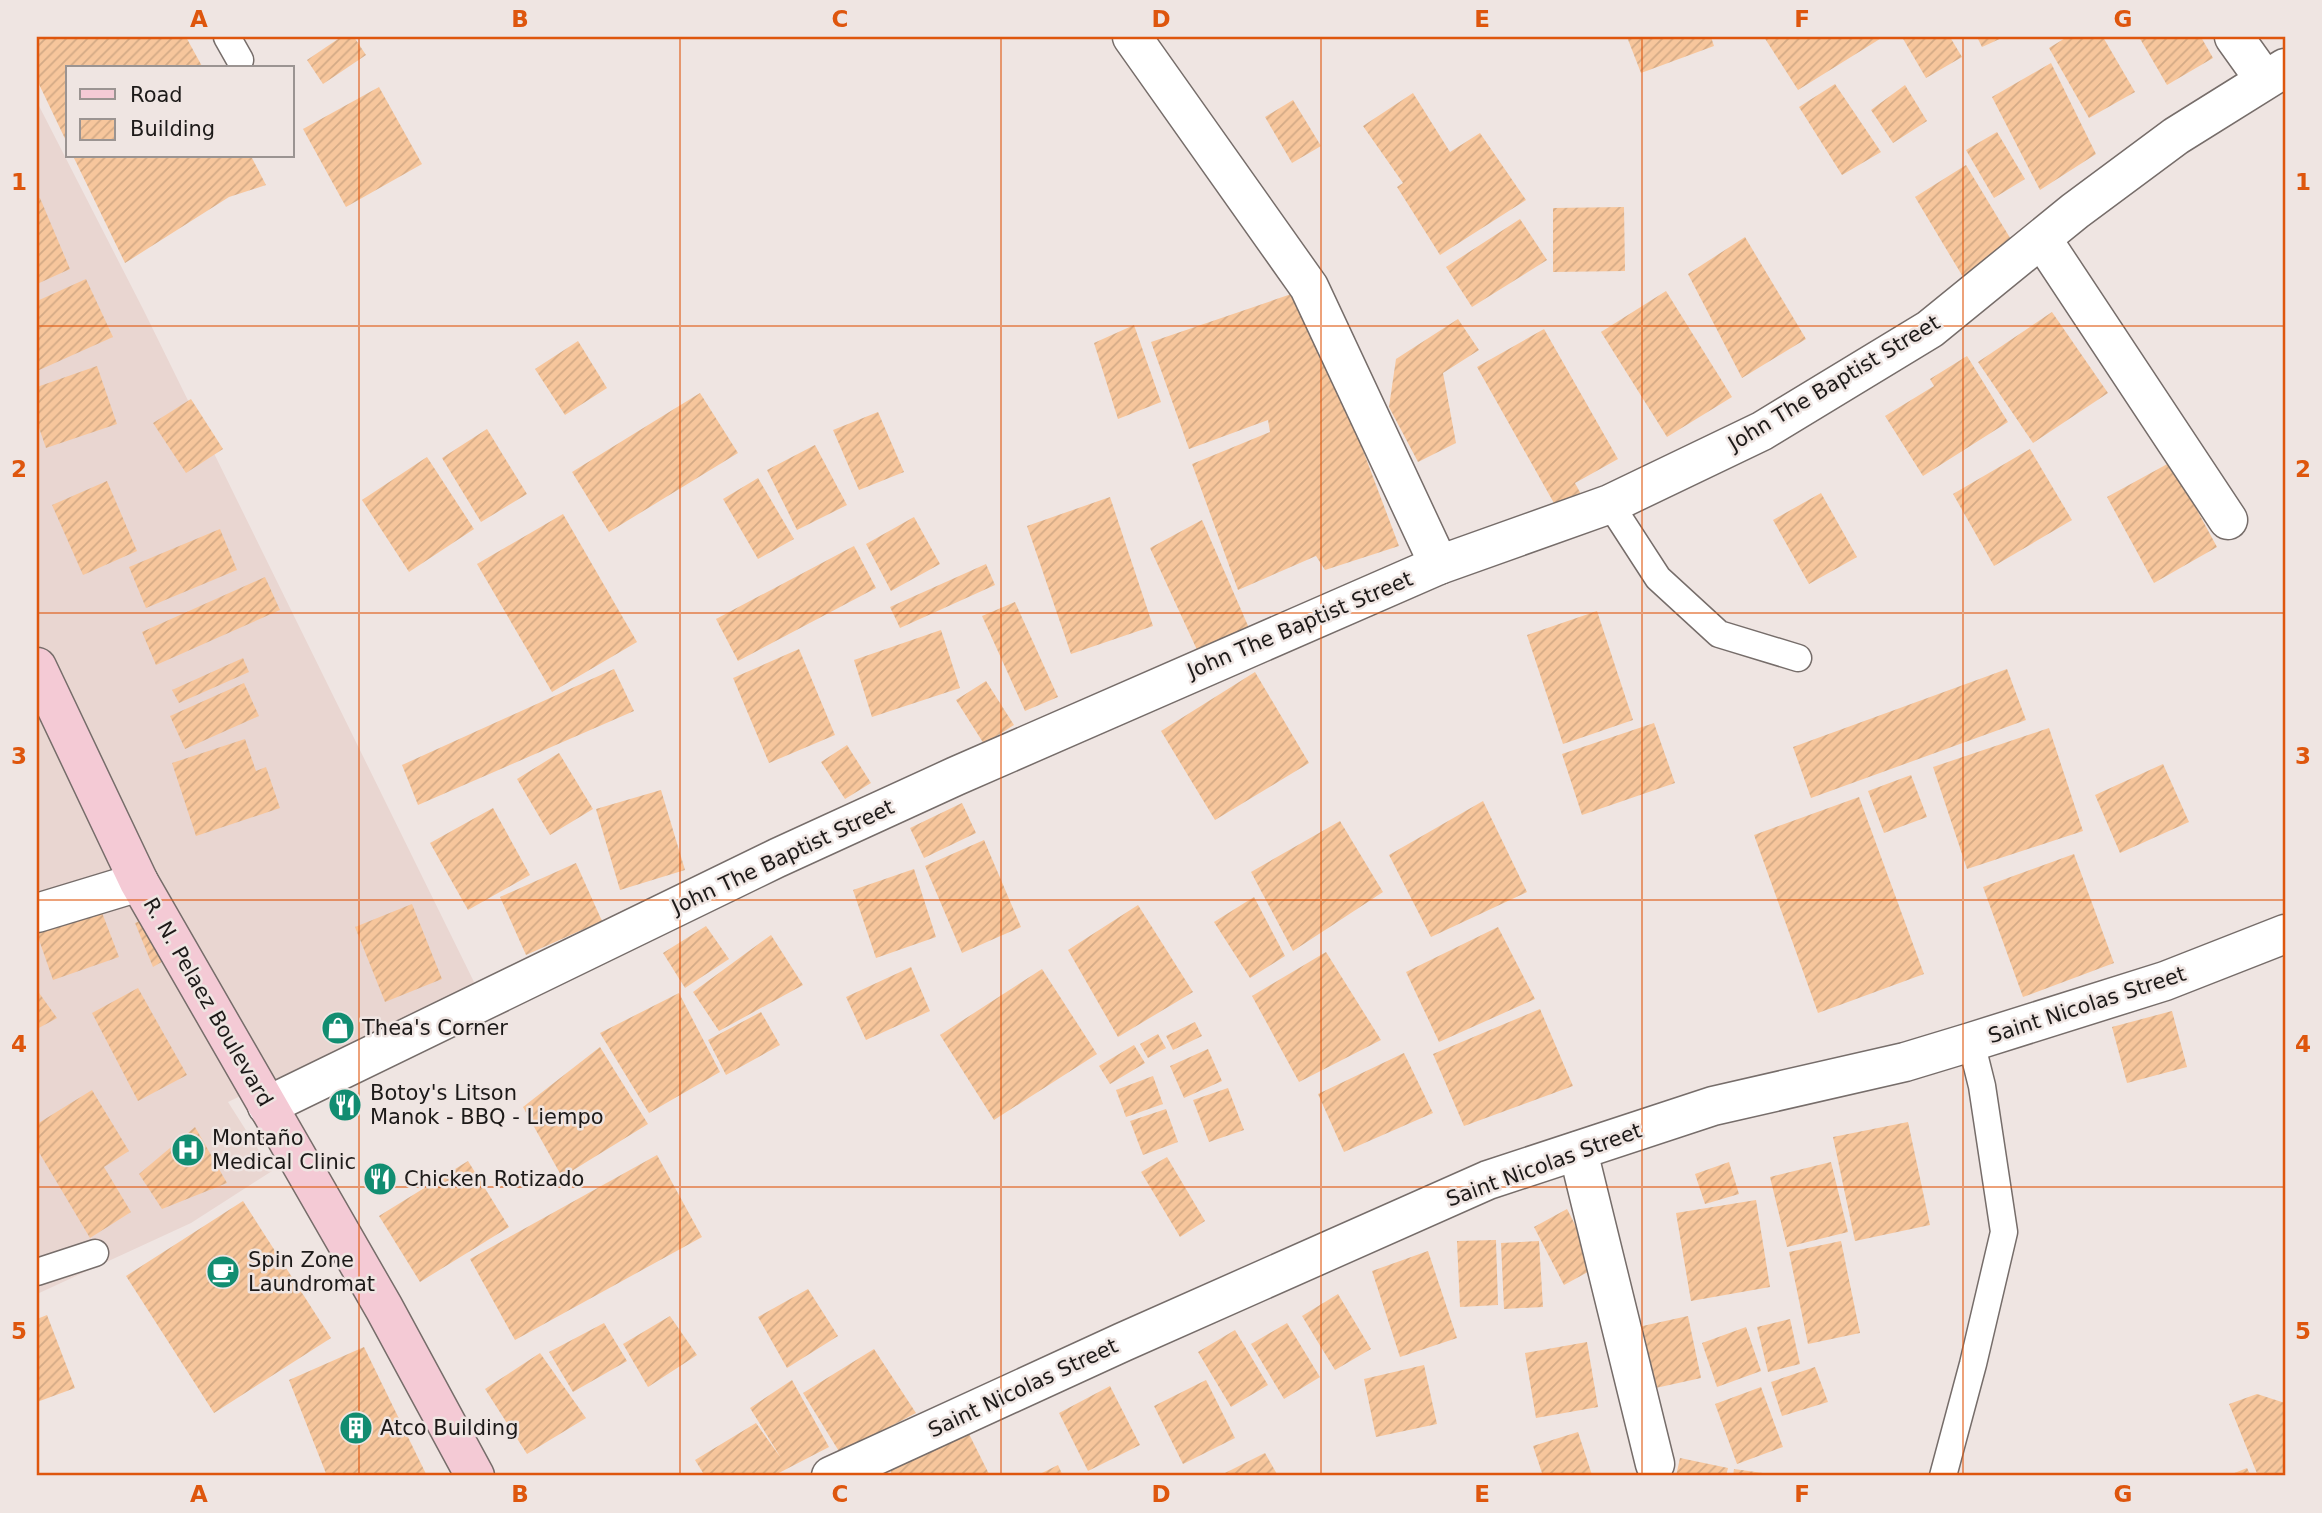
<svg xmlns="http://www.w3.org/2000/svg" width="2322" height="1513" viewBox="0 0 2322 1513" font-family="'DejaVu Sans',sans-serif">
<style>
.built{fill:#e9d6d1}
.building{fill:url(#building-hatch)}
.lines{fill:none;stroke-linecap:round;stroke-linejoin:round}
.service-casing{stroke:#766d6a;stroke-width:29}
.minor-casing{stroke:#766d6a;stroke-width:41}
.tertiary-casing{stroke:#766d6a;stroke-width:41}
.secondary-casing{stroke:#766d6a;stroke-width:41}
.service{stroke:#fff;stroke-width:26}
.minor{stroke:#fff;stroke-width:38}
.tertiary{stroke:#fff;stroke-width:38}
.secondary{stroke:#f4cad5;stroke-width:38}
.grid{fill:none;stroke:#de560d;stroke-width:2;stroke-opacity:0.55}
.labels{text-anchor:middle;stroke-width:5;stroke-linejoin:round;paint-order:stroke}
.street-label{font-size:21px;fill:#1d1a19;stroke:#efe5e2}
.poi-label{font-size:21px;fill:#1d1a19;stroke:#efe5e2;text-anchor:start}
.neatline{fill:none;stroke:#de560d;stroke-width:2.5}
.grid-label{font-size:23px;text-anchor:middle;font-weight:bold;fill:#de560d}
</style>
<defs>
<pattern id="building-hatch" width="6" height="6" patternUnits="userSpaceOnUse" patternTransform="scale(1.75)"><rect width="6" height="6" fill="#f7c69c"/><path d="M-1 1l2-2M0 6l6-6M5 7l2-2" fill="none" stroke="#d3aa86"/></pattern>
</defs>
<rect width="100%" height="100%" fill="#efe5e2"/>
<path class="built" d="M 37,102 L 143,309 L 475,984 L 228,1102 L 272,1171 L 191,1223 L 37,1294 Z"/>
<g class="building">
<path d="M 37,37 L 186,37 L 203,68 L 68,68 L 68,145 L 37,80 Z"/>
<path d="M 341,37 L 354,37 L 366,55 L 323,84 L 307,60 Z"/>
<path d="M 1627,37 L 1711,37 L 1714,46 L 1641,73 Z"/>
<path d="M 1764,37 L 1883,37 L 1798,90 Z"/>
<path d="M 1902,37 L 1950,37 L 1962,57 L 1926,78 Z"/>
<path d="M 1977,37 L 2004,37 L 1982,47 Z"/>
<path d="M 2067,37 L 2103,37 L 2135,92 L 2089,118 L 2049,48 Z"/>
<path d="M 2139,37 L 2201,37 L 2213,58 L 2167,85 Z"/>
<path d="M 2051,63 L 2096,154 L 2040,190 L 1992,97 Z"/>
<path d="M 1835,84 L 1881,152 L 1842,175 L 1799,107 Z"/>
<path d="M 1905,85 L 1927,121 L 1893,143 L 1871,110 Z"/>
<path d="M 379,87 L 422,164 L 346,207 L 303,129 Z"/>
<path d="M 1413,93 L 1450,152 L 1480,133 L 1526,200 L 1440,255 L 1397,187 L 1403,183 L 1363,126 Z"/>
<path d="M 1293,100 L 1321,146 L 1292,163 L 1265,117 Z"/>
<path d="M 1997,132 L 2025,179 L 1994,198 L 1966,150 Z"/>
<path d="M 73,156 L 251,156 L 266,185 L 229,197 L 125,263 Z"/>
<path d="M 1966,165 L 2018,251 L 1966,282 L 1915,197 Z"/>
<path d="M 40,198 L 70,269 L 37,284 L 37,199 Z"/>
<path d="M 1624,207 L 1625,271 L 1553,272 L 1553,208 Z"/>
<path d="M 1520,219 L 1547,260 L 1472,307 L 1446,267 Z"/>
<path d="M 1745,237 L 1806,339 L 1742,378 L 1688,274 Z"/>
<path d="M 86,279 L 113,337 L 37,371 L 37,301 Z"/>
<path d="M 1306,289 L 1341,392 L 1399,546 L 1325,570 L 1316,556 L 1238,590 L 1192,464 L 1270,432 L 1268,420 L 1189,449 L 1151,342 Z"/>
<path d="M 1666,291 L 1732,397 L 1667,437 L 1601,332 Z"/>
<path d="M 2052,312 L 2108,393 L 2033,443 L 1978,362 Z"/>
<path d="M 1458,319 L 1479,350 L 1443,373 L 1456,443 L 1418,462 L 1389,407 L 1396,359 Z"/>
<path d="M 1134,325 L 1161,402 L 1118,419 L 1094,343 Z"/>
<path d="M 1544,329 L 1618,459 L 1575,483 L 1583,498 L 1559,512 L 1477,367 Z"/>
<path d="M 578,341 L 607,388 L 565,415 L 535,369 Z"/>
<path d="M 1967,356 L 2008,422 L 1923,476 L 1885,416 L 1934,386 L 1930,379 Z"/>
<path d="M 97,366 L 117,424 L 46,448 L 37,422 L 37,387 Z"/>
<path d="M 700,393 L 738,453 L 609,532 L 572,472 Z"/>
<path d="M 191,399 L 223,449 L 186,473 L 153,423 Z"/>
<path d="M 878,412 L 904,472 L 859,490 L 833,430 Z"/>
<path d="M 487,429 L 527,494 L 481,522 L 442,458 Z"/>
<path d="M 815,445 L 847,505 L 797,530 L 767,470 Z"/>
<path d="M 2030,449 L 2072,520 L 1994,566 L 1953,494 Z"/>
<path d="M 427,457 L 474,529 L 409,572 L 362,500 Z"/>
<path d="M 2171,462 L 2217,547 L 2154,583 L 2107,497 Z"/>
<path d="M 758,478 L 794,539 L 758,559 L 723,499 Z"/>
<path d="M 107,481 L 137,551 L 83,575 L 52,505 Z"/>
<path d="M 1821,493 L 1857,557 L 1809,584 L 1773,520 Z"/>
<path d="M 1110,497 L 1153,626 L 1071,654 L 1027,526 Z"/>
<path d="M 563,514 L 637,642 L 552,692 L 477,564 Z"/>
<path d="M 914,517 L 940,564 L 891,591 L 866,544 Z"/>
<path d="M 1202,520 L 1249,628 L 1198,652 L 1150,548 Z"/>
<path d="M 220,529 L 237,570 L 146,608 L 129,567 Z"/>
<path d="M 854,546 L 876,588 L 738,661 L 716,619 Z"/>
<path d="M 986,564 L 995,585 L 900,628 L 890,607 Z"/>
<path d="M 265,577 L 280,610 L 156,665 L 142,632 Z"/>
<path d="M 1015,602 L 1058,697 L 1025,711 L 982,616 Z"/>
<path d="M 1597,611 L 1633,720 L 1563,744 L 1527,635 Z"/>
<path d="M 941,630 L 960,688 L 872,717 L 854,660 Z"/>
<path d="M 799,649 L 835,735 L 769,763 L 733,678 Z"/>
<path d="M 243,658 L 249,672 L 179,703 L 172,690 Z"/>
<path d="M 614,669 L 634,711 L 418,805 L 402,765 Z"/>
<path d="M 2007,669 L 2026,720 L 1811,798 L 1793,747 Z"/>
<path d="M 1255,672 L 1309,763 L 1215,820 L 1161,731 Z"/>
<path d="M 986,681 L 1014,725 L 984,744 L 956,700 Z"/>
<path d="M 244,683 L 259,716 L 185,749 L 170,716 Z"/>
<path d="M 1654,723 L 1675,783 L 1582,815 L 1562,754 Z"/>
<path d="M 2049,728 L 2083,831 L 1967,869 L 1933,767 Z"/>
<path d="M 245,739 L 256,771 L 266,767 L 280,808 L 196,836 L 172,763 Z"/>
<path d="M 847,745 L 871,783 L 845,799 L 821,762 Z"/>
<path d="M 559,753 L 593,809 L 550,835 L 517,779 Z"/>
<path d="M 2163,764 L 2189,822 L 2120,853 L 2095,795 Z"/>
<path d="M 1911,775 L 1927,817 L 1884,833 L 1868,791 Z"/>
<path d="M 661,790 L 685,870 L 620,890 L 596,809 Z"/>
<path d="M 1859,797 L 1924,974 L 1818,1013 L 1754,835 Z"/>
<path d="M 1483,801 L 1527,892 L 1431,937 L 1389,855 Z"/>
<path d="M 962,803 L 976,833 L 924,858 L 910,828 Z"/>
<path d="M 493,808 L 530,875 L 468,910 L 430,843 Z"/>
<path d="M 1340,821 L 1383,892 L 1293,951 L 1251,872 Z"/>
<path d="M 984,840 L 1021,927 L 962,953 L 925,866 Z"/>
<path d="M 2074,854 L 2114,963 L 2023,997 L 1983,887 Z"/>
<path d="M 576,863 L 602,921 L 526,955 L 500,897 Z"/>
<path d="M 914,869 L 936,937 L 876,958 L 853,890 Z"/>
<path d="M 1254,897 L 1285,956 L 1250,978 L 1214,922 Z"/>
<path d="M 412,904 L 442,979 L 385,1002 L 355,927 Z"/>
<path d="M 1138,905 L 1193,992 L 1118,1037 L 1068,950 Z"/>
<path d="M 101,910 L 119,957 L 53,980 L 37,934 Z"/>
<path d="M 147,918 L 165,960 L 153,967 L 135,923 Z"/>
<path d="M 706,926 L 729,959 L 685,988 L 663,953 Z"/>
<path d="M 1498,927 L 1535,999 L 1439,1042 L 1406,972 Z"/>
<path d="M 771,935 L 803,985 L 719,1031 L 693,992 Z"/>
<path d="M 1326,952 L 1381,1040 L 1299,1082 L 1252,996 Z"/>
<path d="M 911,967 L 930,1011 L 866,1040 L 846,997 Z"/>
<path d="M 1042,969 L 1097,1054 L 994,1120 L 940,1035 Z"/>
<path d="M 138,988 L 187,1075 L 138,1101 L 92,1013 Z"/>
<path d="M 37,990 L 57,1018 L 37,1029 Z"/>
<path d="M 679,993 L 720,1072 L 649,1113 L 600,1033 Z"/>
<path d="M 1540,1009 L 1573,1086 L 1464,1126 L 1433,1054 Z"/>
<path d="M 2172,1011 L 2187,1067 L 2127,1083 L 2112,1027 Z"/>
<path d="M 761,1012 L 780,1045 L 726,1075 L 708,1040 Z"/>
<path d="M 1195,1022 L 1202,1036 L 1173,1050 L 1166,1036 Z"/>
<path d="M 1158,1034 L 1166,1048 L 1148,1058 L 1140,1044 Z"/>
<path d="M 1134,1045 L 1145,1063 L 1110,1084 L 1099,1066 Z"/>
<path d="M 600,1047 L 648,1124 L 562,1177 L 523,1107 Z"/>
<path d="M 1208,1049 L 1222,1081 L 1184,1098 L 1170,1066 Z"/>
<path d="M 1404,1053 L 1433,1113 L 1344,1152 L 1318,1094 Z"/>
<path d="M 1153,1076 L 1163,1104 L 1126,1117 L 1116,1090 Z"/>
<path d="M 1228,1088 L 1244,1130 L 1209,1142 L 1193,1100 Z"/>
<path d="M 92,1090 L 129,1151 L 104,1167 L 131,1212 L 90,1238 L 37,1149 L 37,1124 Z"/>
<path d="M 1166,1109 L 1178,1142 L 1143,1155 L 1130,1121 Z"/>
<path d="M 1908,1122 L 1930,1225 L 1855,1241 L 1833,1137 Z"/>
<path d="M 195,1127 L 227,1183 L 162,1209 L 139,1174 Z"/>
<path d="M 657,1155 L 702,1237 L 515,1340 L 470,1259 Z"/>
<path d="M 1167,1157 L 1205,1221 L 1180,1237 L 1141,1172 Z"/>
<path d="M 468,1161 L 509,1227 L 420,1282 L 379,1216 Z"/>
<path d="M 1729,1162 L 1739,1194 L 1705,1204 L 1695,1174 Z"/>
<path d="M 1831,1162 L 1848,1232 L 1787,1247 L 1770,1177 Z"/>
<path d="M 1756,1200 L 1770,1287 L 1691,1301 L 1676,1213 Z"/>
<path d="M 243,1201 L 331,1338 L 214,1413 L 126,1276 Z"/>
<path d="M 1567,1209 L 1597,1267 L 1564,1285 L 1534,1227 Z"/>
<path d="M 1496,1240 L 1498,1305 L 1460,1307 L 1457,1241 Z"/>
<path d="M 1539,1241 L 1543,1307 L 1504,1309 L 1501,1243 Z"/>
<path d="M 1841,1241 L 1860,1333 L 1808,1344 L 1789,1252 Z"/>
<path d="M 1428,1251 L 1457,1338 L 1400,1357 L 1372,1271 Z"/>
<path d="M 808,1289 L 838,1336 L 787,1368 L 758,1317 Z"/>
<path d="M 1338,1294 L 1371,1349 L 1335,1370 L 1302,1316 Z"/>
<path d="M 47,1315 L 75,1388 L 37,1402 L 37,1319 Z"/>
<path d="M 670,1316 L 697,1355 L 648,1387 L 623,1344 Z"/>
<path d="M 1688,1316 L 1701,1378 L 1651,1389 L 1638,1327 Z"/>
<path d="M 1790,1319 L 1800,1364 L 1768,1372 L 1757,1327 Z"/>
<path d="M 604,1323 L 627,1361 L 573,1392 L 549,1352 Z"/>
<path d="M 1287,1323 L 1320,1377 L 1284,1399 L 1251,1344 Z"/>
<path d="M 1746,1327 L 1761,1371 L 1717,1387 L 1702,1343 Z"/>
<path d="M 1235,1330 L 1268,1385 L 1231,1407 L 1198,1352 Z"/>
<path d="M 1587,1342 L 1598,1407 L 1536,1418 L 1525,1353 Z"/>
<path d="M 364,1347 L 427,1476 L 327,1476 L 289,1380 Z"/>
<path d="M 874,1349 L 916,1413 L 840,1453 L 803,1393 Z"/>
<path d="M 540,1353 L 586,1418 L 527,1454 L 485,1389 Z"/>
<path d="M 1424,1365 L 1437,1424 L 1376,1437 L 1364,1379 Z"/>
<path d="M 1815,1367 L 1828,1402 L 1782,1416 L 1771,1382 Z"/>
<path d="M 792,1380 L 829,1447 L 773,1476 L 705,1476 L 695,1460 L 756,1423 L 781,1458 L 750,1408 Z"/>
<path d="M 1206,1380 L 1235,1438 L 1183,1464 L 1154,1406 Z"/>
<path d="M 1110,1386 L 1140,1445 L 1088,1471 L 1059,1413 Z"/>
<path d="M 1761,1387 L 1783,1447 L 1737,1464 L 1715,1404 Z"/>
<path d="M 2257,1394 L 2285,1403 L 2285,1476 L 2258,1476 L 2229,1404 Z"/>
<path d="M 967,1430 L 990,1476 L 893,1476 L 890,1470 Z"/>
<path d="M 1578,1432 L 1592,1475 L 1543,1476 L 1533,1446 Z"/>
<path d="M 1265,1453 L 1278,1476 L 1219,1476 Z"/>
<path d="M 1680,1458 L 1728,1468 L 1726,1476 L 1676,1476 Z"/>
<path d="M 1058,1465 L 1063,1476 L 1036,1476 Z"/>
<path d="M 2247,1468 L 2251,1476 L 2227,1476 Z"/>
<path d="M 1734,1469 L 1777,1475 L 1777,1476 L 1733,1476 Z"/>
</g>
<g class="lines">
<defs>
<g id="service">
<path d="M 227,37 L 240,60"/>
<path d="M 1610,504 L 1658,578 L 1719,634 L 1798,658"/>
<path d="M 37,1272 L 95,1253"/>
<path d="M 1943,1476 L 1973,1364 L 2004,1232 L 1982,1086 L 1971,1042"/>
</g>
<g id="minor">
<path d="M 1132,37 L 1309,287 L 1439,565"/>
<path d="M 2234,37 L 2264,79"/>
<path d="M 2042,239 L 2228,520"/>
<path d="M 1578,1151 L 1655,1464"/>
<path d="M 831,1476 L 1123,1342 L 1488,1180 L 1713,1106 L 1905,1062 L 1971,1042 L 2165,981 L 2285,934"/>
</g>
<g id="tertiary">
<path d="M 37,913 L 139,882"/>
<path d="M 267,1106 L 777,858 L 956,776 L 1439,565 L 1610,504 L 1762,431 L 1930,329 L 2075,211 L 2176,136 L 2285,68"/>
</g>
<path id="secondary" d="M 37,667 L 139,882 L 384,1308 L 475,1476"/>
</defs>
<use href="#service" class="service-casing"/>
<use href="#minor" class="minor-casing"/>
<use href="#tertiary" class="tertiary-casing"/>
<use href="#secondary" class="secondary-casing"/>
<use href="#service" class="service"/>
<use href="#minor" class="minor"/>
<use href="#tertiary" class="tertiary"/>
<use href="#secondary" class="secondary"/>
</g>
<path class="grid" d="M 359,37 L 359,1476M 680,37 L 680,1476M 1001,37 L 1001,1476M 1321,37 L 1321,1476M 1642,37 L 1642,1476M 1963,37 L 1963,1476M 37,326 L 2285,326M 37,613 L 2285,613M 37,900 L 2285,900M 37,1187 L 2285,1187"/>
<defs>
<symbol id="shop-disc" viewBox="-11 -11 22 22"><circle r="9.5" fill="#128d71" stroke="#efe5e2"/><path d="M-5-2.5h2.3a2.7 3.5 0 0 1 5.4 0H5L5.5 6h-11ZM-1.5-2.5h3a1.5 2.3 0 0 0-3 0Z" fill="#fff"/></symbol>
<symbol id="restaurant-disc" viewBox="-11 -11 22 22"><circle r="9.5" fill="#128d71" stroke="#efe5e2"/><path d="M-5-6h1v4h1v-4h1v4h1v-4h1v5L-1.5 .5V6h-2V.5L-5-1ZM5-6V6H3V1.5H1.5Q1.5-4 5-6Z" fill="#fff"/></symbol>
<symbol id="hospital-disc" viewBox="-11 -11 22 22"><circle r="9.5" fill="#128d71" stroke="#efe5e2"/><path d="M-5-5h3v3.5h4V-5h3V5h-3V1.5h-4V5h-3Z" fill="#fff"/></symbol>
<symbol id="cafe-disc" viewBox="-11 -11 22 22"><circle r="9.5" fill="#128d71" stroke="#efe5e2"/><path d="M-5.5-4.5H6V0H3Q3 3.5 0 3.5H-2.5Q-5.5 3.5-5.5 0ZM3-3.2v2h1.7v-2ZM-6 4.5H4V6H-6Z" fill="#fff"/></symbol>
<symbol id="building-disc" viewBox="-11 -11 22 22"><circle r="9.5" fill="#128d71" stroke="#efe5e2"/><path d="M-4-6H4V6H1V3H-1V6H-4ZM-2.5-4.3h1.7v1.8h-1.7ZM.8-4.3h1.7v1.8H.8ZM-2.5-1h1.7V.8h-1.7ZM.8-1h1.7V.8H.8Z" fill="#fff"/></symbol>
</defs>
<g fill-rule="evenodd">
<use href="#shop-disc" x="319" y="1009" width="38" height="38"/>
<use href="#restaurant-disc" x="326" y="1086" width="38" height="38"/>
<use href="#hospital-disc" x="169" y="1131" width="38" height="38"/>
<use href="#restaurant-disc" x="361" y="1160" width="38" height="38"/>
<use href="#cafe-disc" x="204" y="1253" width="38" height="38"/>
<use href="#building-disc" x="337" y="1409" width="38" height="38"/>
</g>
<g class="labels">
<g class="street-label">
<text transform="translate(1834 383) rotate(-31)" y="7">John The Baptist Street</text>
<text transform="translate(1300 625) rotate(-23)" y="7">John The Baptist Street</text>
<text transform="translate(783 857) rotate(-25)" y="7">John The Baptist Street</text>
<text transform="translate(208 1002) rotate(60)" y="7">R. N. Pelaez Boulevard</text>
<text transform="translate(2087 1005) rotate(-18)" y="7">Saint Nicolas Street</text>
<text transform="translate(1544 1165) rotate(-20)" y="7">Saint Nicolas Street</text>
<text transform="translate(1023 1388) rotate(-25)" y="7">Saint Nicolas Street</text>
</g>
<g class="poi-label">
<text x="362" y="1035">Thea's Corner</text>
<text x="370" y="1100">Botoy's Litson<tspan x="370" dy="24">Manok - BBQ - Liempo</tspan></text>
<text x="212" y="1145">Montaño<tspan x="212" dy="24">Medical Clinic</tspan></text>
<text x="404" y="1186">Chicken Rotizado</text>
<text x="248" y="1267">Spin Zone<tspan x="248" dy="24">Laundromat</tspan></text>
<text x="380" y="1435">Atco Building</text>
</g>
</g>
<rect width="2322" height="1513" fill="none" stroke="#efe5e2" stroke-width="77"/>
<rect x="66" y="66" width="228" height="91" fill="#efe5e2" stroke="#9b9492" stroke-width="2"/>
<rect x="80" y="89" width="35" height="10" fill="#f4cad5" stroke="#9b9492" stroke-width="2"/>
<text x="130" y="102" font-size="21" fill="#1d1a19">Road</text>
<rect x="80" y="119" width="35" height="21" fill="url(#building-hatch)" stroke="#9b9492" stroke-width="2"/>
<text x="130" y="136" font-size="21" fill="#1d1a19">Building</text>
<rect x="38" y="38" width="2246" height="1436" class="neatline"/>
<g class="grid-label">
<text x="199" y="27">A</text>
<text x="520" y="27">B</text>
<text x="840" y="27">C</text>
<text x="1161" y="27">D</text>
<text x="1482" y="27">E</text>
<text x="1802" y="27">F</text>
<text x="2123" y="27">G</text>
<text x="19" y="190">1</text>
<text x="2303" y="190">1</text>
<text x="19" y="477">2</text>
<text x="2303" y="477">2</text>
<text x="19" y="764">3</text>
<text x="2303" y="764">3</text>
<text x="19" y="1052">4</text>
<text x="2303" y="1052">4</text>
<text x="19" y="1339">5</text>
<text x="2303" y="1339">5</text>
<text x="199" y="1502">A</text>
<text x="520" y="1502">B</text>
<text x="840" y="1502">C</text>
<text x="1161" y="1502">D</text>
<text x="1482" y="1502">E</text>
<text x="1802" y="1502">F</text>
<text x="2123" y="1502">G</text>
</g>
</svg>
